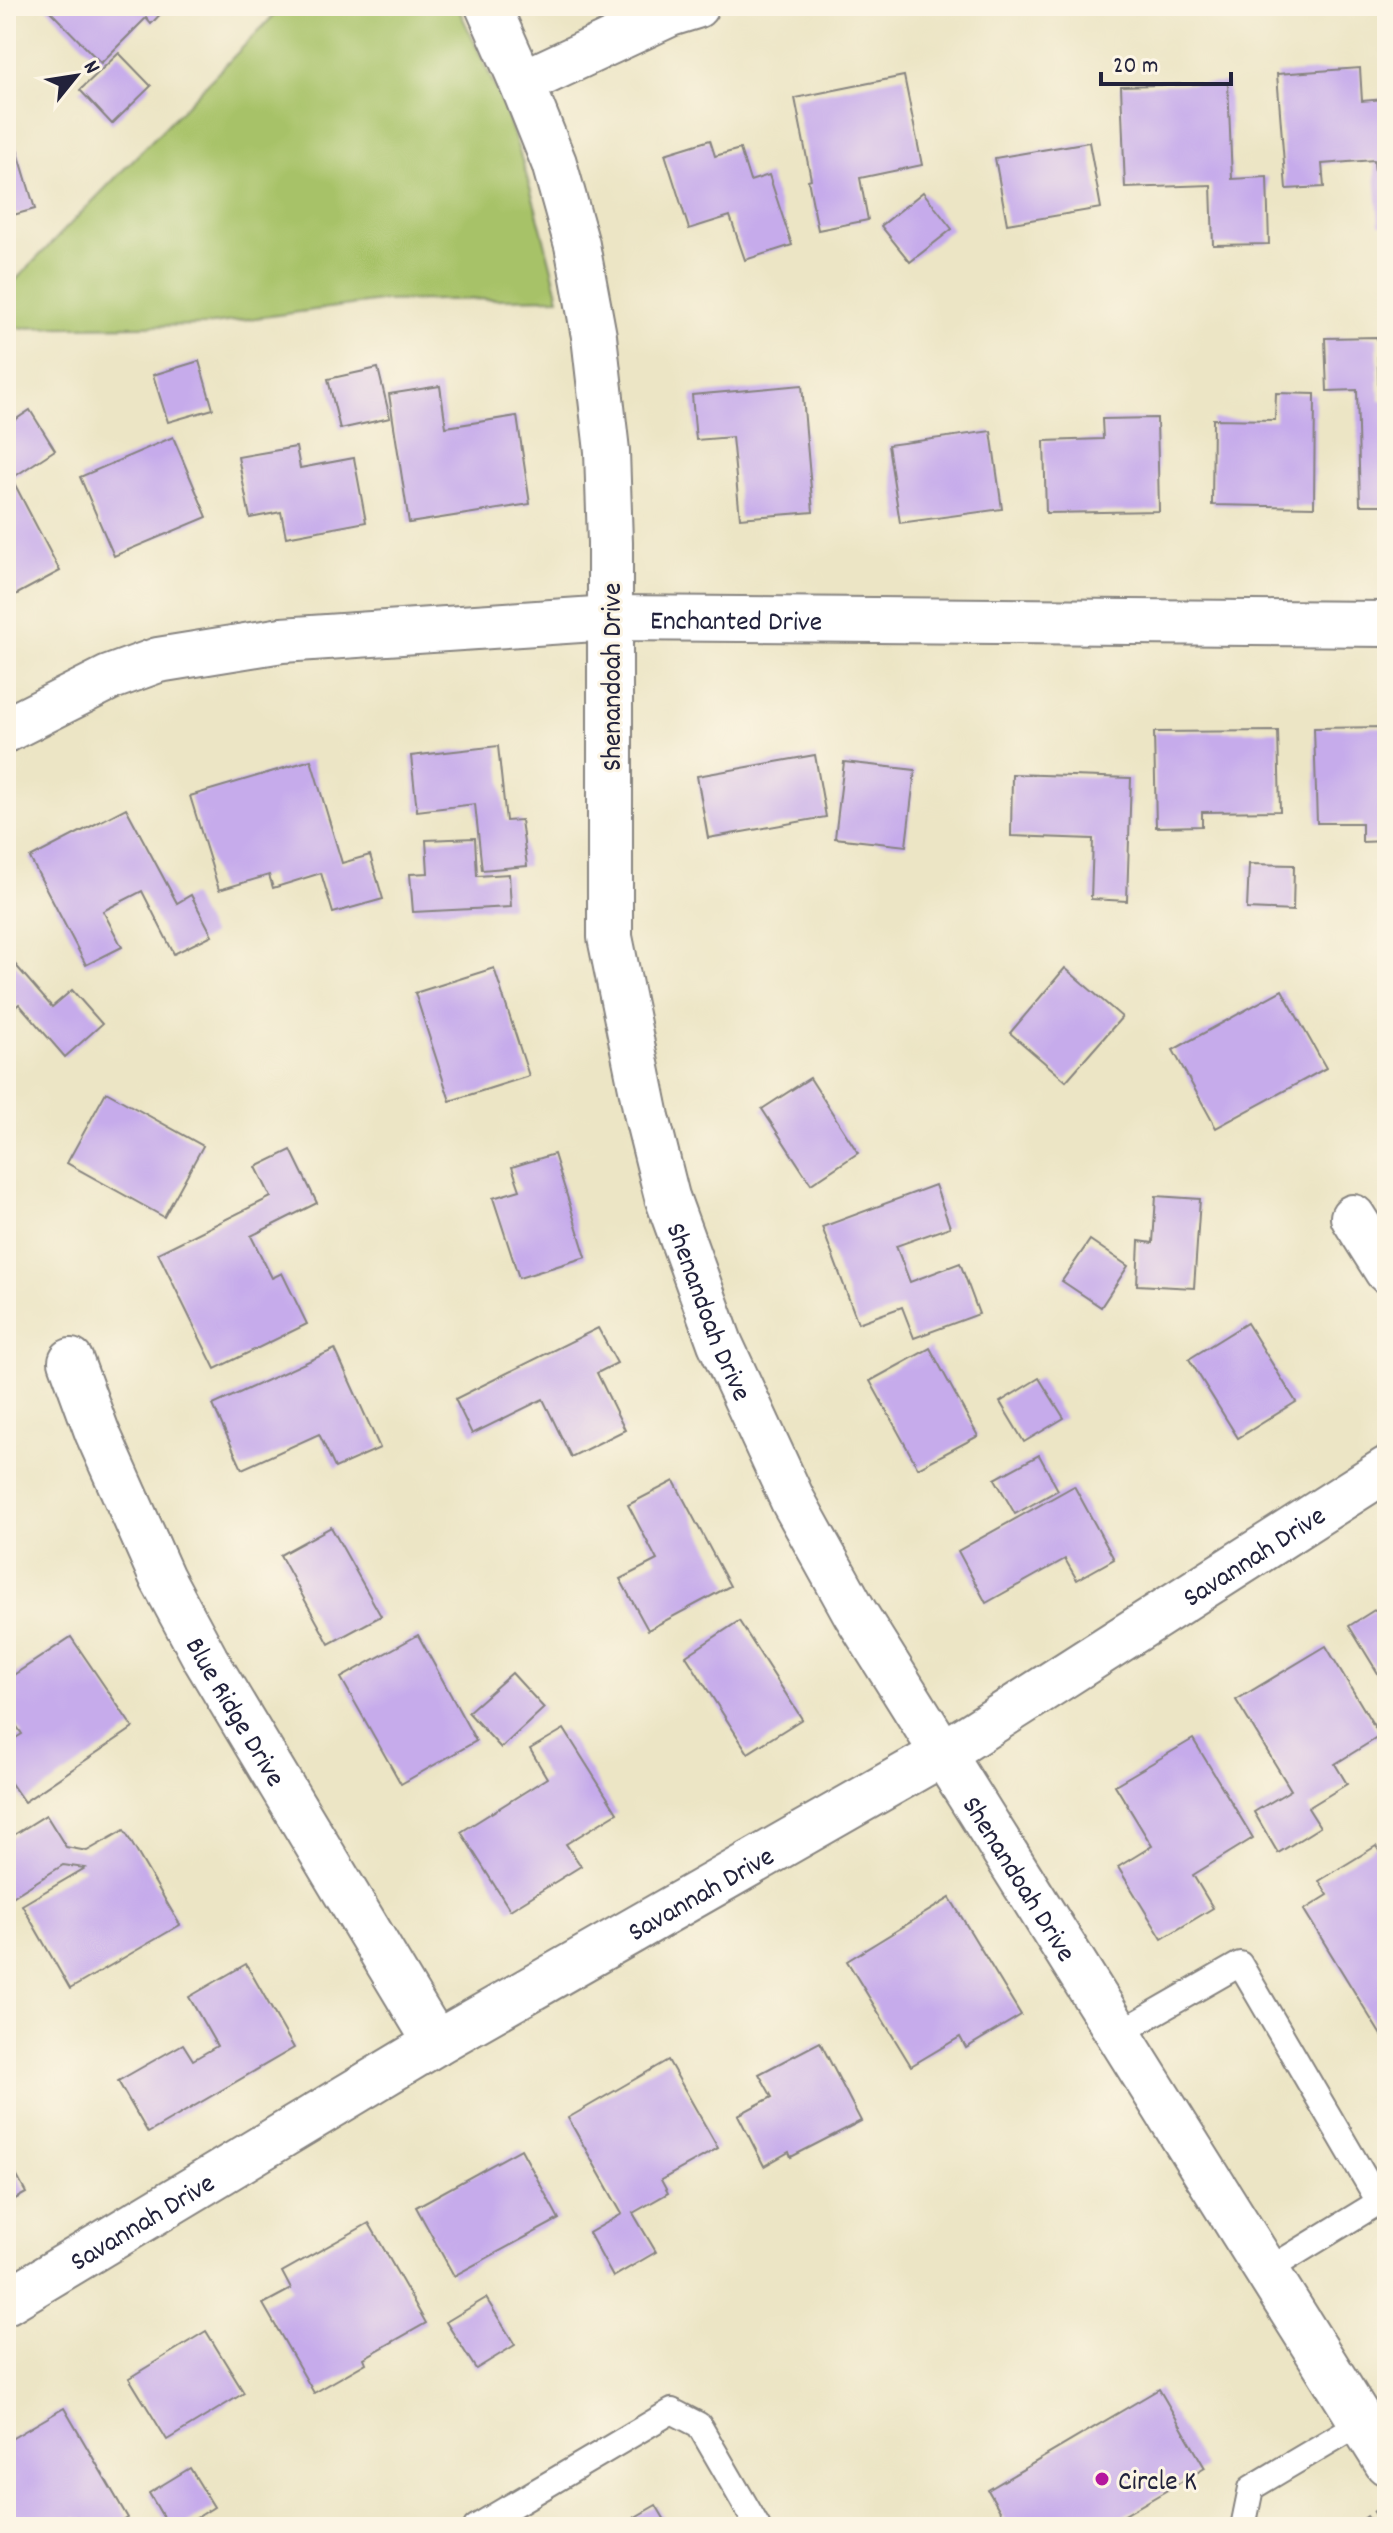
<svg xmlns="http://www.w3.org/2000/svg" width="1393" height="2533" viewBox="0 0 1393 2533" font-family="Dekko,sans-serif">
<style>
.green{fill:#a7c268;stroke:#647252;stroke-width:2}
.building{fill:#c6abeb}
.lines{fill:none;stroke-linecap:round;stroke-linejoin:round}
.service-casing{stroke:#878480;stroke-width:28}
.minor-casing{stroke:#878480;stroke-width:48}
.path{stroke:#878480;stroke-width:5;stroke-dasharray:6 6;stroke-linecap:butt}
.service{stroke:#fff;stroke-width:24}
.minor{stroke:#fff;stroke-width:44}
.poi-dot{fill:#b5179e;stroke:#fcf5e5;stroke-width:3}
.labels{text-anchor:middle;stroke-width:6;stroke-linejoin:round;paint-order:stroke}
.street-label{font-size:28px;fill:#22223b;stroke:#fcf5e5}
.poi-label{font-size:28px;fill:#22223b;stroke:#fcf5e5;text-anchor:start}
</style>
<rect width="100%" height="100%" fill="#fcf5e5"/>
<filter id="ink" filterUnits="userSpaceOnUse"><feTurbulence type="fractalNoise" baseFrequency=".0125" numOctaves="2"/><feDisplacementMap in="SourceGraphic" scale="16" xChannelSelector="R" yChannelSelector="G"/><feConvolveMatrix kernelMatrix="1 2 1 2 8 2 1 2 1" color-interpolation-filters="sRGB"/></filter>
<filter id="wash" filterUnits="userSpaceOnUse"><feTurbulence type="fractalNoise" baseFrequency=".006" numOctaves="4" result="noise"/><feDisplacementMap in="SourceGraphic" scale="32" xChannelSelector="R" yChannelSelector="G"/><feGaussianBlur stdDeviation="1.8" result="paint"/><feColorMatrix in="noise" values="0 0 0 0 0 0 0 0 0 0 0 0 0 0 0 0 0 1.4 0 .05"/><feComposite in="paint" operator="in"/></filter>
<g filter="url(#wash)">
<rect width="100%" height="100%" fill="#ece5c5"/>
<path class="green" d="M 283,6 L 457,6 C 478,50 501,95 516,142 C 533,193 546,245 559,298 L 380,301 L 205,325 L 6,328 L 6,290 Z"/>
<g id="blocks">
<g class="building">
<path d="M 45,6 L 168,6 L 151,24 L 146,18 L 101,63 Z"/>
<path d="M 119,53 L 151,86 L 112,124 L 80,90 Z"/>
<path d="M 1360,68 L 1362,101 L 1384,99 L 1387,134 L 1387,225 L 1379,225 L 1374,160 L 1322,164 L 1324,187 L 1286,189 L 1277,74 Z"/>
<path d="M 904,76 L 922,165 L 860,178 L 868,220 L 818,230 L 808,180 L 811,179 L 795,98 Z"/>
<path d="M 1228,83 L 1232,179 L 1267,177 L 1269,244 L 1213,245 L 1211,185 L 1125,188 L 1121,86 Z"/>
<path d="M 9,122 L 35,209 L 6,217 L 6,123 Z"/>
<path d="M 710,140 L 715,156 L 740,149 L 750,181 L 769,175 L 792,245 L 745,260 L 730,216 L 689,229 L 665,154 Z"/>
<path d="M 1089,142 L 1101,208 L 1007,224 L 995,158 Z"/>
<path d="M 923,192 L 952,229 L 910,262 L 881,226 Z"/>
<path d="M 1377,337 L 1379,401 L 1387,401 L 1387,505 L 1360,505 L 1357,390 L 1327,391 L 1325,338 Z"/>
<path d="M 199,361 L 213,409 L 168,422 L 153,375 Z"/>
<path d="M 378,368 L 390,418 L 340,429 L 328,379 Z"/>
<path d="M 802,385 L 813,512 L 740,518 L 732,437 L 696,440 L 692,395 Z"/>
<path d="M 440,386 L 446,427 L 517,416 L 530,504 L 409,523 L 389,394 Z"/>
<path d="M 1276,393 L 1315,394 L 1314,507 L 1212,505 L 1213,419 L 1275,420 Z"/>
<path d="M 30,410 L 55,450 L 6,482 L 6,426 Z"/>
<path d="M 1157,418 L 1159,511 L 1046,513 L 1044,441 L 1103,439 L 1102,419 Z"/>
<path d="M 991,431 L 1002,509 L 900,523 L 888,445 Z"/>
<path d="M 173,437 L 207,517 L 114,556 L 80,477 Z"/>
<path d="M 296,447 L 300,468 L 354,458 L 366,522 L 286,537 L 281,512 L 250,518 L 238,457 Z"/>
<path d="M 13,481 L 60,571 L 6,600 L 6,484 Z"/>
<path d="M 1387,727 L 1387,841 L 1362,842 L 1362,823 L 1317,823 L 1314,728 Z"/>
<path d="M 1278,731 L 1280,811 L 1202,812 L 1202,826 L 1156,827 L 1154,732 Z"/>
<path d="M 498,746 L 506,821 L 521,820 L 527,866 L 482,870 L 475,804 L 417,811 L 411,756 Z"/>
<path d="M 815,755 L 826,817 L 708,838 L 697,776 Z"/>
<path d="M 311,760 L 342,863 L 370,855 L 383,899 L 333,913 L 321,873 L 273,888 L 269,875 L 219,890 L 190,796 Z"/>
<path d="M 844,762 L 915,770 L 906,846 L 835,838 Z"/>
<path d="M 1012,774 L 1131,778 L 1127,901 L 1091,899 L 1093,839 L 1011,836 Z"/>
<path d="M 126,808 L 177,903 L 191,895 L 212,935 L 174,954 L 142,891 L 103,911 L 122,947 L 86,965 L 30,858 Z"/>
<path d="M 475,838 L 477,876 L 509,874 L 511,907 L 413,912 L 410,874 L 428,873 L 426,840 Z"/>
<path d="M 1249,864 L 1294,865 L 1293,911 L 1247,909 Z"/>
<path d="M 6,954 L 52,1007 L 72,990 L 102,1024 L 65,1057 L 19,1004 L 6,1015 Z"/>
<path d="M 494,968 L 529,1076 L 450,1101 L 415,993 Z"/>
<path d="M 1065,968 L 1122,1017 L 1066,1081 L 1010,1033 Z"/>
<path d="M 1282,990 L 1326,1068 L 1216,1128 L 1173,1050 Z"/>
<path d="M 810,1078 L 858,1153 L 811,1184 L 762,1109 Z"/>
<path d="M 106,1092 L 203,1146 L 164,1217 L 67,1163 Z"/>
<path d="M 291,1150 L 317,1203 L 251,1236 L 272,1278 L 282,1273 L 307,1324 L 215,1369 L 158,1253 L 271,1197 L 256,1167 Z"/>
<path d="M 554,1154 L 586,1257 L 519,1278 L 493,1198 L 520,1190 L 512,1167 Z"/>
<path d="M 935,1185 L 950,1227 L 896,1246 L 910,1282 L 960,1263 L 979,1314 L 914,1338 L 902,1307 L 858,1323 L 822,1227 Z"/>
<path d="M 1156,1196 L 1200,1199 L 1194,1288 L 1137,1285 L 1139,1241 L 1153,1243 Z"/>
<path d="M 1090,1240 L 1128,1266 L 1101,1307 L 1062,1281 Z"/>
<path d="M 1247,1323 L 1296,1402 L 1238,1438 L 1189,1359 Z"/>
<path d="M 598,1328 L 617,1363 L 597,1373 L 625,1430 L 571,1457 L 543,1399 L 472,1434 L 455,1399 Z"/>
<path d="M 930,1348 L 978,1436 L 918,1468 L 870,1381 Z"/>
<path d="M 335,1349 L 380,1448 L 335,1468 L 319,1434 L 242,1469 L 213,1405 Z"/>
<path d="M 1039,1378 L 1064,1418 L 1024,1442 L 1000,1402 Z"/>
<path d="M 1039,1455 L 1058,1490 L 1015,1514 L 995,1479 Z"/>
<path d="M 674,1481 L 730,1586 L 648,1630 L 620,1579 L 657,1560 L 628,1505 Z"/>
<path d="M 1074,1486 L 1114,1559 L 1077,1580 L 1065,1559 L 986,1603 L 958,1551 Z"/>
<path d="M 331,1527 L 381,1616 L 329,1644 L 280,1555 Z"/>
<path d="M 1387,1602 L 1387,1688 L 1349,1626 Z"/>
<path d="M 739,1621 L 802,1719 L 748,1753 L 686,1656 Z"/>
<path d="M 418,1635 L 476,1741 L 401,1784 L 341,1678 Z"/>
<path d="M 71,1637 L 133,1728 L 24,1802 L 6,1776 L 6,1744 L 22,1734 L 11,1718 L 6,1721 L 6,1680 Z"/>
<path d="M 1326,1646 L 1380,1736 L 1335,1764 L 1347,1784 L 1308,1808 L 1320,1827 L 1278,1853 L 1254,1812 L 1291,1790 L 1236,1700 Z"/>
<path d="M 512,1673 L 544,1708 L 501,1748 L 468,1712 Z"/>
<path d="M 564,1729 L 617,1813 L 566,1844 L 581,1866 L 510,1910 L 461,1832 L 547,1778 L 530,1749 Z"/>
<path d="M 1193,1739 L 1253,1838 L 1193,1875 L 1213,1908 L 1162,1939 L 1118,1867 L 1152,1846 L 1115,1785 Z"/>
<path d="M 46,1815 L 66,1847 L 87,1851 L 124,1830 L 180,1925 L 70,1989 L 22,1905 L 85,1868 L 63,1865 L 6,1901 L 6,1840 Z"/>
<path d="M 1376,1846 L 1387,1863 L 1387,2045 L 1304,1910 L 1328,1895 L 1319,1881 Z"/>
<path d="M 950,1898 L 1021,2015 L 966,2048 L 960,2037 L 911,2066 L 847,1961 Z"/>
<path d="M 246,1964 L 294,2048 L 148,2133 L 118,2081 L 183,2044 L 193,2060 L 217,2046 L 189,1997 Z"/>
<path d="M 820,2042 L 861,2121 L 791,2157 L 789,2152 L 764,2166 L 738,2115 L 772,2097 L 759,2074 Z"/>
<path d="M 668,2060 L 718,2148 L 661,2180 L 668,2193 L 633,2213 L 656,2252 L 613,2277 L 589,2233 L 622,2214 L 568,2118 Z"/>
<path d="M 521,2149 L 559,2219 L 454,2276 L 416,2207 Z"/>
<path d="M 6,2156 L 26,2193 L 6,2204 Z"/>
<path d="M 369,2223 L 426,2323 L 364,2358 L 366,2363 L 314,2393 L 263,2304 L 291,2289 L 282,2272 Z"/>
<path d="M 486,2298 L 515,2345 L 476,2369 L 446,2322 Z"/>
<path d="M 206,2331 L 244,2393 L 167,2440 L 129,2378 Z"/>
<path d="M 1159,2389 L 1205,2468 L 1104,2527 L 1009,2527 L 988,2490 Z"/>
<path d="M 64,2408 L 128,2518 L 112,2527 L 83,2527 L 77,2517 L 60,2527 L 6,2527 L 6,2442 Z"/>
<path d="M 190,2468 L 214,2507 L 182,2527 L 169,2527 L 149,2493 Z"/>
<path d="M 656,2505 L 669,2527 L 618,2527 Z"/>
</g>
</g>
</g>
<g filter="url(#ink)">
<use href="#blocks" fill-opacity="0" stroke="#878480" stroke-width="2"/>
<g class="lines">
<defs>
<g id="service">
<path d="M 1118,2034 L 1240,1964 L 1379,2202 L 1268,2270"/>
<path d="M 476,2527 L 672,2411 L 699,2425 L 758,2527"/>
<path d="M 1243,2527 L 1251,2488 L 1362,2422"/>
</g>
<g id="minor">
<path id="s1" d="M 488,6 L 522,83 L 554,163 L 577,245 L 594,336 L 607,451 L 610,543 L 610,937 L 647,1117 L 667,1197 L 720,1343 L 793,1501 L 855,1613 L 1387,2463"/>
<path d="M 522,83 L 670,14 L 696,6"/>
<path id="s2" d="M 6,730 L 109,678 L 158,660 L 282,640 L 610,618 L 1387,624"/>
<path d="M 1353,1217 L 1387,1271"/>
<path id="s3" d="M 71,1361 L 97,1432 L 162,1578 L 206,1660 L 436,2043"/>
<path id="s4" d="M 6,2302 L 436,2043 L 942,1754 L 1387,1469"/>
</g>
</defs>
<use href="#service" class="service-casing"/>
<use href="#minor" class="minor-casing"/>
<path class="path" d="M 1354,2527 L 1383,2507"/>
<use href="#service" class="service"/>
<use href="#minor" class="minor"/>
</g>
</g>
<circle class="poi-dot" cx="1102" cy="2479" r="8"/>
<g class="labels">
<g class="street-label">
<text dy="10" stroke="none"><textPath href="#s2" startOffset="748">Enchanted Drive</textPath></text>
<text transform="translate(610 677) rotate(-90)" y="10">Shenandoah Drive</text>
<text dy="10" stroke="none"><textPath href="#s1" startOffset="1338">Shenandoah Drive</textPath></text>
<text dy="10" stroke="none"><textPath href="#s4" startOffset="1454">Savannah Drive</textPath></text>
<text dy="10" stroke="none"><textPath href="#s3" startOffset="388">Blue Ridge Drive</textPath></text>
<text dy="10" stroke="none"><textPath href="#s1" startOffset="1986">Shenandoah Drive</textPath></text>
<text dy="10" stroke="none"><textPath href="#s4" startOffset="806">Savannah Drive</textPath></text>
<text dy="10" stroke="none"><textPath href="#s4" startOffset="158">Savannah Drive</textPath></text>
</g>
<g class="poi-label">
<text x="1118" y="2489">Circle K</text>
</g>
</g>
<rect width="1393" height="2533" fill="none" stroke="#fcf5e5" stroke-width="32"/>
<g transform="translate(76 76) rotate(60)" stroke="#fcf5e5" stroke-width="6" paint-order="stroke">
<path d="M0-6L14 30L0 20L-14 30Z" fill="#22223b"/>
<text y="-12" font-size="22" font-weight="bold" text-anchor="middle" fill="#22223b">N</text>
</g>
<path d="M1101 72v12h130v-12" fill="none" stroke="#22223b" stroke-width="4"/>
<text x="1113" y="72" font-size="24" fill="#22223b" stroke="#fcf5e5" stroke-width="6" paint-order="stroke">20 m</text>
</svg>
